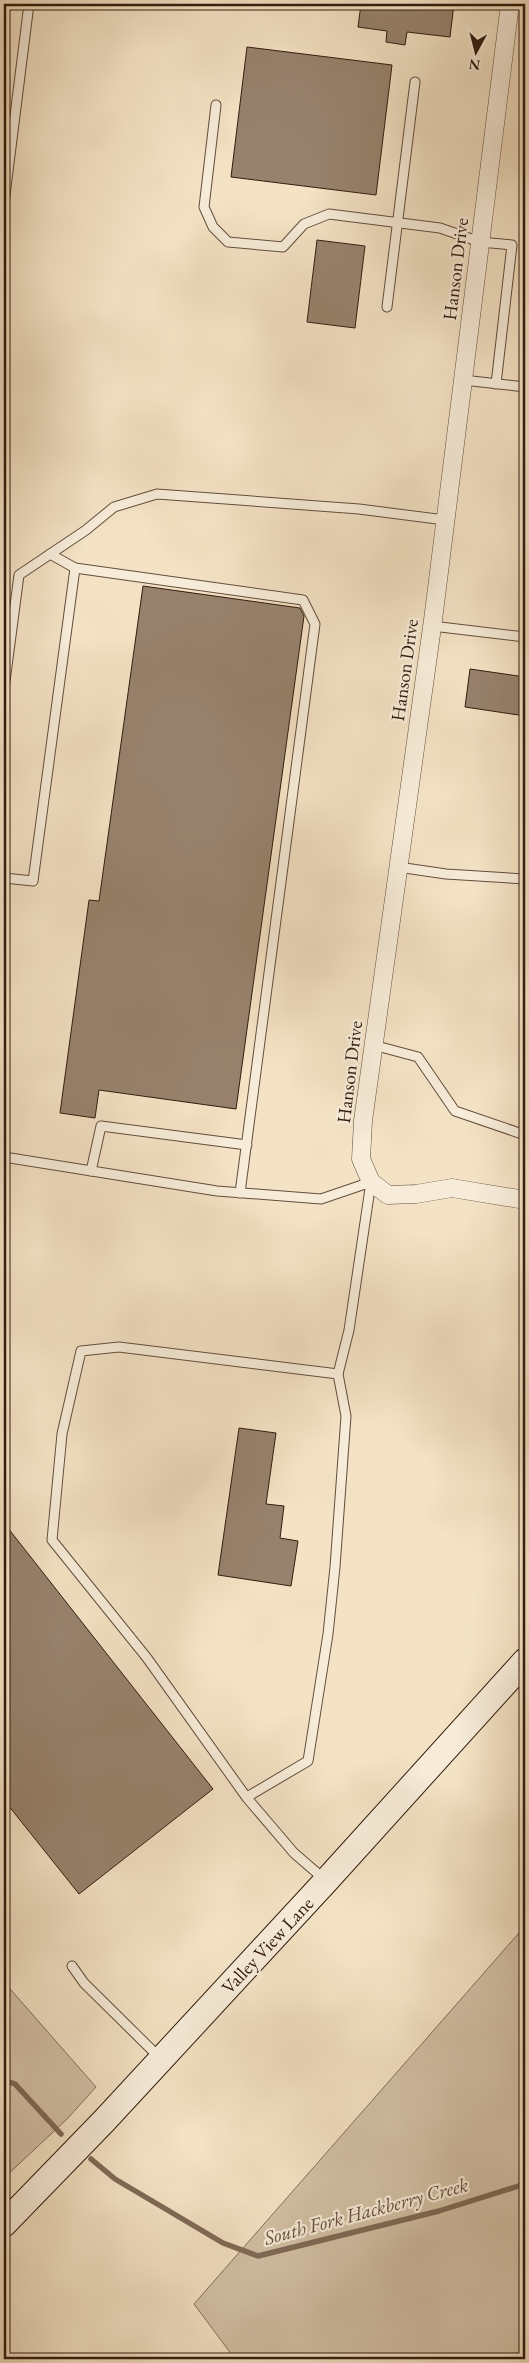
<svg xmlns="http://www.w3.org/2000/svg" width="529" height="2363" viewBox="0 0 529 2363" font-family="'EB Garamond',serif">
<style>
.green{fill:#d2c0a5;stroke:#826e5a}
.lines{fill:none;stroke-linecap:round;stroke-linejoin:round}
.stream{stroke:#7f6a56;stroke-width:5.5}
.building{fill:#97826d;stroke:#331b0e}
.service-casing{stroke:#634d3c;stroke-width:11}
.minor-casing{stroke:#634d3c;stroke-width:19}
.secondary-casing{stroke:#331b0e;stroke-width:27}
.service{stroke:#f7ecd9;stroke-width:9}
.minor{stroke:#f7ecd9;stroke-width:18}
.secondary{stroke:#f7ecd9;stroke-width:25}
.labels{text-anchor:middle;stroke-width:4.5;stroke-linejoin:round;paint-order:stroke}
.street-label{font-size:19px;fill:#331b0e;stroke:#f7ecd9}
.water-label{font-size:20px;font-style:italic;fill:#664f3e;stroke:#f7ecd9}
</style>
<rect width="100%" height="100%" fill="#f3e2c4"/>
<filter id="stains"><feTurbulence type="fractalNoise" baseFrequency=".004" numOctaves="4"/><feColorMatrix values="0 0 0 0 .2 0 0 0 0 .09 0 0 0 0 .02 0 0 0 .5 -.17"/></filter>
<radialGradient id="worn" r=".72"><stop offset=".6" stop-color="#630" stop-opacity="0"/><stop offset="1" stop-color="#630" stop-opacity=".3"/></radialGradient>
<g class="green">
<path d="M 525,1926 L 525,2359 L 235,2359 L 194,2304 Z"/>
<path d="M 4,1982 L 96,2087 L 68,2118 L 4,2178 Z"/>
</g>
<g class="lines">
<g class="stream">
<path d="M 4,2080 L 15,2084 L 61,2134"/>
<path d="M 91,2159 L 115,2179 L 223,2243 L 258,2256 L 439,2211 L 525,2184"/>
</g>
</g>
<g class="building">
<path d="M 361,4 L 454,4 L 450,37 L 407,32 L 405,45 L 386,42 L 387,31 L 358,27 Z"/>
<path d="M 247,47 L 392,65 L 376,195 L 231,177 Z"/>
<path d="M 317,240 L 365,246 L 355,328 L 307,322 Z"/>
<path d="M 143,586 L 300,608 L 304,616 L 236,1109 L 99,1090 L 95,1118 L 60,1113 L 89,900 L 99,901 Z"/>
<path d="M 470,669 L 525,677 L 525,716 L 465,707 Z"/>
<path d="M 239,1428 L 276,1433 L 266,1504 L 284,1506 L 280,1538 L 298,1541 L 291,1586 L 218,1575 Z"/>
<path d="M 4,1523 L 213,1789 L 79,1894 L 4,1800 Z"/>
</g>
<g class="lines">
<defs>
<g id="service">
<path d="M 216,105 L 204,207 L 213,227 L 228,242 L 283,247 L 304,224 L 329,214 L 440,228 L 480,242 L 512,245 L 496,384"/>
<path d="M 4,203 L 29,4"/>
<path d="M 387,307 L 415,82"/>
<path d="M 463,380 L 525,387"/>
<path d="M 50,554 L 75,568 L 303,600 L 315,624 L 240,1193"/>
<path d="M 432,626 L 525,637"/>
<path d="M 4,689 L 19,575 L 86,530 L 114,507 L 157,494 L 359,509 L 445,520"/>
<path d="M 398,867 L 446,874 L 525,879"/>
<path d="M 4,878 L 33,881 L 75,568"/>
<path d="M 373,1045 L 418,1057 L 455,1111 L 525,1135"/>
<path d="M 4,1157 L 217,1191 L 321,1199 L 371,1182 L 349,1330 L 338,1374"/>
<path d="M 91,1171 L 101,1126 L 247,1145"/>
<path d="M 247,1797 L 308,1761 L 328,1634 L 335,1567 L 346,1416 L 338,1374 L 119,1347 L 81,1351 L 62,1434 L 52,1540 L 147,1658 L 247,1798 L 294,1853 L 324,1879"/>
<path d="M 72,1966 L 84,1983 L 160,2058"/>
</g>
<path id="minor" d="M 510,4 L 433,620 L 363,1121 L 361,1159 L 371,1182 L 388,1195 L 416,1194 L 452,1188 L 525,1200"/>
<path id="secondary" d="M 4,2224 L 104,2121 L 326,1881 L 525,1661"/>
</defs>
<use href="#service" class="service-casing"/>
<use href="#minor" class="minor-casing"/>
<use href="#secondary" class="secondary-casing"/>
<use href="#service" class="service"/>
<use href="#minor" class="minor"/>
<use href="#secondary" class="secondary"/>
</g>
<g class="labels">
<g class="street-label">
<text transform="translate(455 269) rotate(-83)" y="7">Hanson Drive</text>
<text transform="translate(404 670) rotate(-82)" y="7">Hanson Drive</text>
<text transform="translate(349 1072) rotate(-83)" y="7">Hanson Drive</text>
<text transform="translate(267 1945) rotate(-47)" y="7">Valley View Lane</text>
</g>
<g class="water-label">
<text transform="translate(366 2211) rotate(-15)" y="7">South Fork Hackberry Creek</text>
</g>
</g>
<rect width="529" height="2363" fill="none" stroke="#f3e2c4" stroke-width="20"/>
<rect x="5" y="5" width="519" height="2353" fill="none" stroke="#331b0e" stroke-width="2.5"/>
<rect x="10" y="10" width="509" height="2343" fill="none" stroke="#331b0e"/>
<g transform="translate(476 52) rotate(187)" stroke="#f7ecd9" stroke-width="4" paint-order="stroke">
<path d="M0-4L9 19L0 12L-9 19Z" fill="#331b0e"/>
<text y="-8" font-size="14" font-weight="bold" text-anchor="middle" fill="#331b0e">N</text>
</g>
<rect width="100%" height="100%" filter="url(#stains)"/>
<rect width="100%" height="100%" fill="url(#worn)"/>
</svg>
